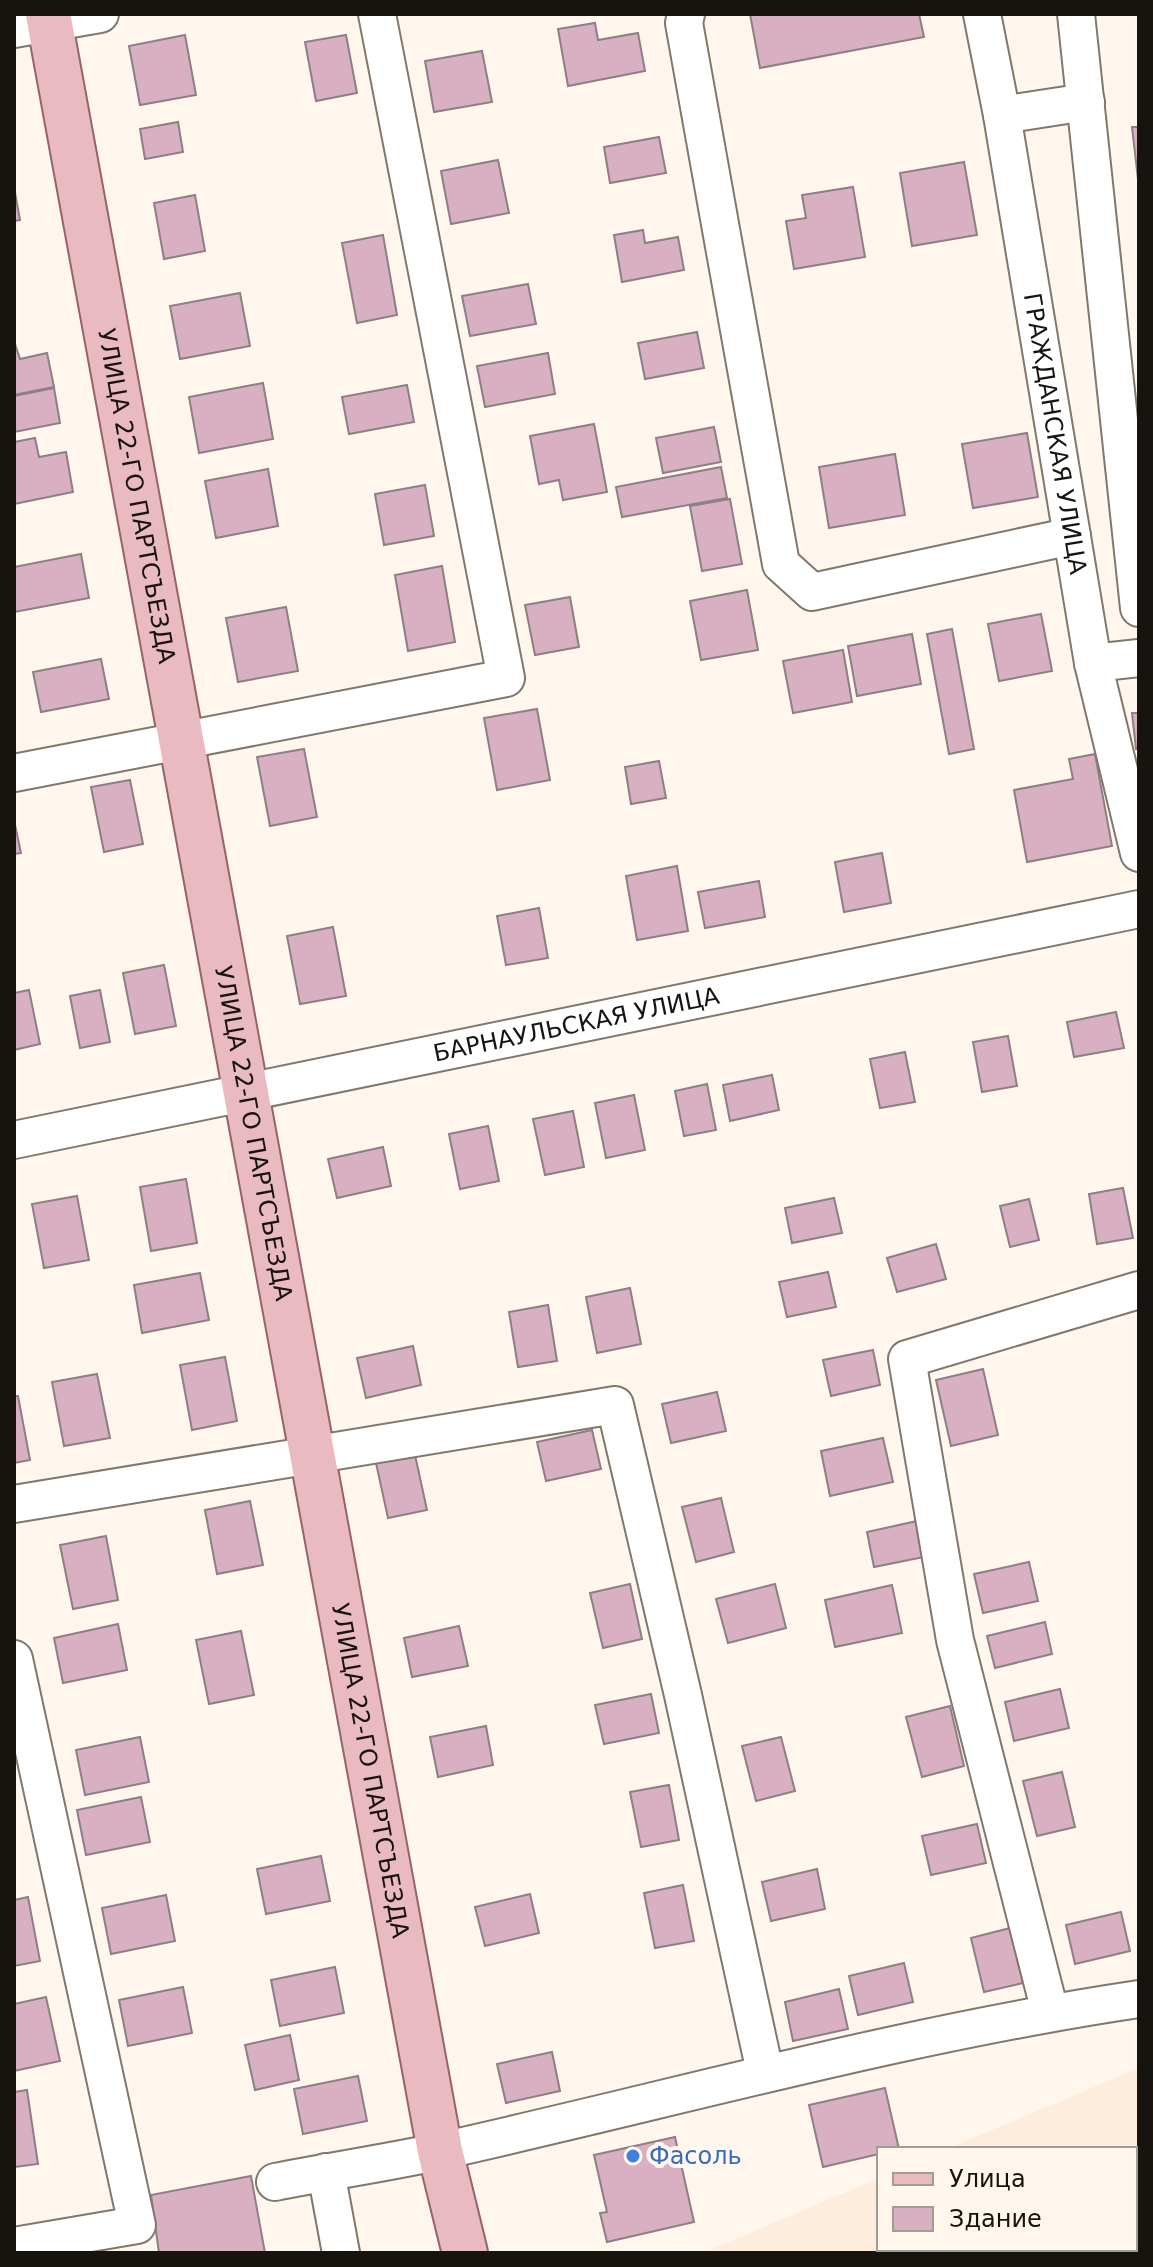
<svg xmlns="http://www.w3.org/2000/svg" width="1153" height="2267" viewBox="0 0 1153 2267" font-family="'DejaVu Sans',sans-serif">
<style>
.built{fill:#feeddc}
.building{fill:#d9b0c1;stroke:#8d7f84;stroke-width:2}
.lines{fill:none;stroke-linecap:round;stroke-linejoin:round}
.minor-casing{stroke:#81776d;stroke-width:40}
.major-casing{stroke:#97626a;stroke-width:48}
.minor{stroke:#fff;stroke-width:36}
.major{stroke:#eabac3;stroke-width:44}
.shop-dot{fill:#3f7fe0;stroke:#fff6ed;stroke-width:3}
.labels{text-anchor:middle;stroke-width:8;stroke-linejoin:round;paint-order:stroke}
.street-label{font-size:24px;fill:#171410;stroke:#fff6ed}
.shop-label{font-size:24px;fill:#366cbe;stroke:#fff6ed;text-anchor:start}
</style>
<rect width="100%" height="100%" fill="#fff6ed"/>
<path class="built" d="M 1139,2068 L 1139,2253 L 703,2253 L 879,2178 L 879,2249 L 1135,2249 L 1135,2149 L 947,2149 Z"/>
<g class="building">
<path d="M 750,14 L 919,14 L 924,37 L 760,68 Z"/>
<path d="M 595,23 L 598,40 L 638,33 L 645,71 L 568,86 L 558,29 Z"/>
<path d="M 185,35 L 196,95 L 140,105 L 129,46 Z"/>
<path d="M 346,35 L 357,93 L 316,101 L 305,42 Z"/>
<path d="M 482,51 L 492,102 L 434,112 L 425,61 Z"/>
<path d="M 178,122 L 183,152 L 145,159 L 140,129 Z"/>
<path d="M 1132,127 L 1139,127 L 1139,188 Z"/>
<path d="M 659,137 L 666,173 L 610,183 L 604,147 Z"/>
<path d="M 498,160 L 509,213 L 451,224 L 441,171 Z"/>
<path d="M 964,162 L 977,235 L 912,246 L 900,173 Z"/>
<path d="M 14,187 L 20,220 L 14,221 Z"/>
<path d="M 853,187 L 865,257 L 794,269 L 786,221 L 806,218 L 802,195 Z"/>
<path d="M 195,195 L 205,251 L 164,259 L 154,203 Z"/>
<path d="M 643,230 L 645,243 L 678,237 L 684,270 L 622,282 L 614,235 Z"/>
<path d="M 383,235 L 397,315 L 357,323 L 342,243 Z"/>
<path d="M 528,284 L 536,324 L 470,336 L 462,296 Z"/>
<path d="M 240,293 L 250,346 L 180,359 L 170,306 Z"/>
<path d="M 697,332 L 704,368 L 645,379 L 638,343 Z"/>
<path d="M 14,341 L 20,359 L 47,353 L 54,387 L 14,395 Z"/>
<path d="M 548,353 L 555,394 L 485,407 L 477,366 Z"/>
<path d="M 263,383 L 273,439 L 199,453 L 189,397 Z"/>
<path d="M 407,385 L 414,422 L 349,434 L 342,397 Z"/>
<path d="M 54,388 L 60,423 L 14,432 L 14,396 Z"/>
<path d="M 594,424 L 607,492 L 563,500 L 559,480 L 539,484 L 530,436 Z"/>
<path d="M 714,427 L 721,462 L 663,473 L 656,438 Z"/>
<path d="M 1027,433 L 1038,497 L 973,508 L 962,444 Z"/>
<path d="M 35,438 L 39,457 L 66,452 L 73,492 L 14,504 L 14,442 Z"/>
<path d="M 895,454 L 905,515 L 829,528 L 819,467 Z"/>
<path d="M 721,467 L 727,498 L 622,517 L 616,487 Z"/>
<path d="M 268,469 L 278,526 L 216,538 L 205,481 Z"/>
<path d="M 425,485 L 434,536 L 384,545 L 375,494 Z"/>
<path d="M 730,499 L 742,564 L 702,571 L 690,506 Z"/>
<path d="M 81,554 L 89,598 L 14,612 L 14,567 Z"/>
<path d="M 442,566 L 455,642 L 408,651 L 395,575 Z"/>
<path d="M 747,590 L 758,650 L 701,660 L 690,601 Z"/>
<path d="M 570,597 L 579,647 L 535,655 L 525,605 Z"/>
<path d="M 286,607 L 298,671 L 238,682 L 226,618 Z"/>
<path d="M 1041,614 L 1052,671 L 999,681 L 988,624 Z"/>
<path d="M 952,629 L 974,749 L 949,754 L 927,634 Z"/>
<path d="M 912,634 L 921,684 L 857,696 L 848,646 Z"/>
<path d="M 843,650 L 852,702 L 793,713 L 783,661 Z"/>
<path d="M 101,659 L 109,699 L 41,712 L 33,672 Z"/>
<path d="M 537,709 L 550,780 L 497,790 L 484,718 Z"/>
<path d="M 1132,713 L 1139,713 L 1139,749 L 1136,749 Z"/>
<path d="M 304,749 L 317,817 L 270,826 L 257,757 Z"/>
<path d="M 1095,754 L 1112,846 L 1027,862 L 1014,790 L 1073,779 L 1069,759 Z"/>
<path d="M 659,761 L 666,798 L 631,804 L 625,767 Z"/>
<path d="M 130,780 L 143,844 L 104,852 L 91,787 Z"/>
<path d="M 14,820 L 21,853 L 14,854 Z"/>
<path d="M 882,853 L 891,903 L 844,912 L 835,862 Z"/>
<path d="M 677,866 L 688,931 L 637,940 L 626,876 Z"/>
<path d="M 759,881 L 765,917 L 705,928 L 698,892 Z"/>
<path d="M 539,908 L 548,958 L 506,965 L 497,916 Z"/>
<path d="M 333,927 L 346,996 L 300,1004 L 287,936 Z"/>
<path d="M 164,965 L 176,1026 L 135,1034 L 123,973 Z"/>
<path d="M 29,990 L 40,1044 L 14,1050 L 14,993 Z"/>
<path d="M 100,990 L 110,1042 L 80,1048 L 70,996 Z"/>
<path d="M 1116,1012 L 1124,1048 L 1074,1057 L 1067,1022 Z"/>
<path d="M 1008,1036 L 1017,1086 L 982,1092 L 973,1042 Z"/>
<path d="M 905,1052 L 915,1102 L 880,1108 L 870,1059 Z"/>
<path d="M 772,1075 L 779,1110 L 730,1121 L 723,1085 Z"/>
<path d="M 707,1084 L 716,1130 L 684,1136 L 675,1091 Z"/>
<path d="M 634,1095 L 645,1150 L 606,1158 L 595,1103 Z"/>
<path d="M 573,1111 L 584,1167 L 545,1175 L 533,1119 Z"/>
<path d="M 488,1126 L 499,1181 L 460,1189 L 449,1134 Z"/>
<path d="M 383,1147 L 391,1186 L 337,1198 L 328,1159 Z"/>
<path d="M 186,1179 L 197,1243 L 151,1251 L 140,1187 Z"/>
<path d="M 1123,1188 L 1133,1238 L 1097,1244 L 1089,1194 Z"/>
<path d="M 77,1196 L 89,1260 L 44,1268 L 32,1204 Z"/>
<path d="M 834,1198 L 842,1233 L 792,1243 L 785,1208 Z"/>
<path d="M 1029,1199 L 1039,1240 L 1010,1247 L 1000,1206 Z"/>
<path d="M 936,1244 L 946,1279 L 897,1292 L 887,1258 Z"/>
<path d="M 828,1272 L 836,1307 L 787,1317 L 779,1282 Z"/>
<path d="M 200,1273 L 209,1320 L 142,1333 L 134,1285 Z"/>
<path d="M 630,1288 L 641,1344 L 597,1353 L 586,1297 Z"/>
<path d="M 548,1305 L 557,1361 L 518,1367 L 509,1312 Z"/>
<path d="M 413,1346 L 421,1385 L 366,1398 L 357,1358 Z"/>
<path d="M 873,1350 L 880,1385 L 831,1396 L 823,1360 Z"/>
<path d="M 225,1357 L 237,1421 L 192,1430 L 180,1365 Z"/>
<path d="M 983,1369 L 998,1435 L 951,1446 L 936,1380 Z"/>
<path d="M 97,1374 L 110,1438 L 64,1446 L 52,1382 Z"/>
<path d="M 717,1392 L 726,1431 L 671,1443 L 662,1404 Z"/>
<path d="M 14,1396 L 18,1396 L 30,1460 L 14,1463 Z"/>
<path d="M 592,1430 L 601,1469 L 546,1481 L 537,1442 Z"/>
<path d="M 883,1438 L 893,1482 L 830,1496 L 821,1451 Z"/>
<path d="M 415,1455 L 427,1510 L 388,1518 L 376,1463 Z"/>
<path d="M 721,1498 L 734,1552 L 696,1562 L 682,1507 Z"/>
<path d="M 250,1501 L 263,1565 L 217,1574 L 205,1510 Z"/>
<path d="M 917,1521 L 924,1557 L 874,1567 L 867,1532 Z"/>
<path d="M 106,1536 L 118,1600 L 73,1609 L 60,1545 Z"/>
<path d="M 1029,1562 L 1038,1601 L 983,1613 L 974,1574 Z"/>
<path d="M 630,1584 L 642,1639 L 603,1648 L 590,1593 Z"/>
<path d="M 775,1584 L 786,1628 L 728,1643 L 716,1599 Z"/>
<path d="M 892,1585 L 902,1633 L 835,1647 L 825,1600 Z"/>
<path d="M 1045,1622 L 1052,1654 L 995,1668 L 987,1636 Z"/>
<path d="M 118,1624 L 127,1670 L 63,1683 L 54,1638 Z"/>
<path d="M 459,1626 L 468,1666 L 412,1677 L 404,1638 Z"/>
<path d="M 241,1631 L 254,1695 L 209,1704 L 196,1640 Z"/>
<path d="M 1060,1689 L 1069,1728 L 1014,1741 L 1005,1702 Z"/>
<path d="M 651,1694 L 659,1733 L 604,1744 L 595,1705 Z"/>
<path d="M 950,1706 L 964,1766 L 922,1777 L 906,1717 Z"/>
<path d="M 486,1726 L 493,1765 L 438,1777 L 430,1737 Z"/>
<path d="M 140,1737 L 149,1782 L 85,1795 L 76,1750 Z"/>
<path d="M 781,1737 L 795,1791 L 756,1801 L 742,1746 Z"/>
<path d="M 1062,1772 L 1075,1827 L 1037,1836 L 1023,1781 Z"/>
<path d="M 669,1785 L 679,1840 L 641,1847 L 630,1792 Z"/>
<path d="M 141,1797 L 150,1842 L 86,1855 L 77,1810 Z"/>
<path d="M 977,1824 L 986,1863 L 931,1875 L 922,1836 Z"/>
<path d="M 321,1856 L 330,1901 L 266,1914 L 257,1869 Z"/>
<path d="M 817,1869 L 825,1909 L 771,1921 L 762,1882 Z"/>
<path d="M 683,1885 L 694,1941 L 655,1948 L 644,1893 Z"/>
<path d="M 530,1894 L 539,1933 L 485,1946 L 475,1907 Z"/>
<path d="M 166,1895 L 175,1941 L 111,1954 L 102,1908 Z"/>
<path d="M 28,1897 L 40,1961 L 14,1966 L 14,1900 Z"/>
<path d="M 1121,1912 L 1130,1951 L 1075,1964 L 1066,1925 Z"/>
<path d="M 1010,1928 L 1023,1983 L 984,1992 L 971,1938 Z"/>
<path d="M 904,1963 L 913,2002 L 858,2015 L 849,1976 Z"/>
<path d="M 335,1967 L 344,2013 L 280,2026 L 271,1980 Z"/>
<path d="M 183,1987 L 192,2033 L 128,2046 L 119,2000 Z"/>
<path d="M 839,1989 L 848,2029 L 793,2041 L 785,2002 Z"/>
<path d="M 46,1997 L 60,2061 L 14,2071 L 14,2004 Z"/>
<path d="M 290,2035 L 299,2080 L 255,2090 L 245,2045 Z"/>
<path d="M 552,2052 L 560,2091 L 506,2103 L 497,2064 Z"/>
<path d="M 358,2076 L 367,2121 L 303,2134 L 294,2089 Z"/>
<path d="M 885,2088 L 899,2149 L 879,2149 L 879,2154 L 823,2167 L 809,2105 Z"/>
<path d="M 27,2090 L 38,2164 L 14,2167 L 14,2092 Z"/>
<path d="M 675,2137 L 694,2222 L 607,2242 L 600,2213 L 607,2212 L 594,2155 Z"/>
<path d="M 251,2176 L 265,2253 L 159,2253 L 151,2195 Z"/>
</g>
<g class="lines">
<defs>
<g id="minor">
<path d="M 686,14 L 684,23 L 781,564 L 812,592 L 1072,536"/>
<path id="s1" d="M 982,14 L 1002,115 L 1093,663 L 1139,853"/>
<path d="M 1076,14 L 1139,608"/>
<path d="M 14,29 L 100,14"/>
<path d="M 1002,115 L 1086,102"/>
<path d="M 1093,663 L 1139,658"/>
<path d="M 14,773 L 506,678 L 377,14"/>
<path id="s2" d="M 14,1140 L 1139,909"/>
<path d="M 14,1504 L 615,1405 L 683,1695 L 765,2072"/>
<path d="M 14,1659 L 137,2225 L 14,2246"/>
<path d="M 1050,2012 L 955,1640 L 907,1359 L 1139,1290"/>
<path d="M 326,2172 L 341,2253"/>
<path d="M 275,2182 C 330,2171 386,2163 441,2151 C 674,2099 903,2034 1139,1999"/>
</g>
<g id="major">
<path id="s3" d="M 48,14 L 440,2151 L 465,2253"/>
</g>
</defs>
<use href="#minor" class="minor-casing"/>
<use href="#major" class="major-casing"/>
<use href="#minor" class="minor"/>
<use href="#major" class="major"/>
</g>
<circle class="shop-dot" cx="633" cy="2156" r="8"/>
<g class="labels">
<g class="street-label">
<text dy="8" stroke="none"><textPath href="#s1" startOffset="426">ГРАЖДАНСКАЯ УЛИЦА</textPath></text>
<text dy="8" stroke="none"><textPath href="#s3" startOffset="490">УЛИЦА 22-ГО ПАРТСЪЕЗДА</textPath></text>
<text dy="8" stroke="none"><textPath href="#s2" startOffset="574">БАРНАУЛЬСКАЯ УЛИЦА</textPath></text>
<text dy="8" stroke="none"><textPath href="#s3" startOffset="1138">УЛИЦА 22-ГО ПАРТСЪЕЗДА</textPath></text>
<text dy="8" stroke="none"><textPath href="#s3" startOffset="1786">УЛИЦА 22-ГО ПАРТСЪЕЗДА</textPath></text>
</g>
<g class="shop-label">
<text x="649" y="2164">Фасоль</text>
</g>
</g>
<rect width="1153" height="2267" fill="none" stroke="#171410" stroke-width="32"/>
<rect x="877" y="2147" width="260" height="104" fill="#fff6ed" stroke="#a29c95" stroke-width="2"/>
<rect x="893" y="2173" width="40" height="12" fill="#eabac3" stroke="#a29c95" stroke-width="2"/>
<text x="949" y="2187" font-size="24" fill="#171410">Улица</text>
<rect x="893" y="2207" width="40" height="24" fill="#d9b0c1" stroke="#a29c95" stroke-width="2"/>
<text x="949" y="2227" font-size="24" fill="#171410">Здание</text>
</svg>
